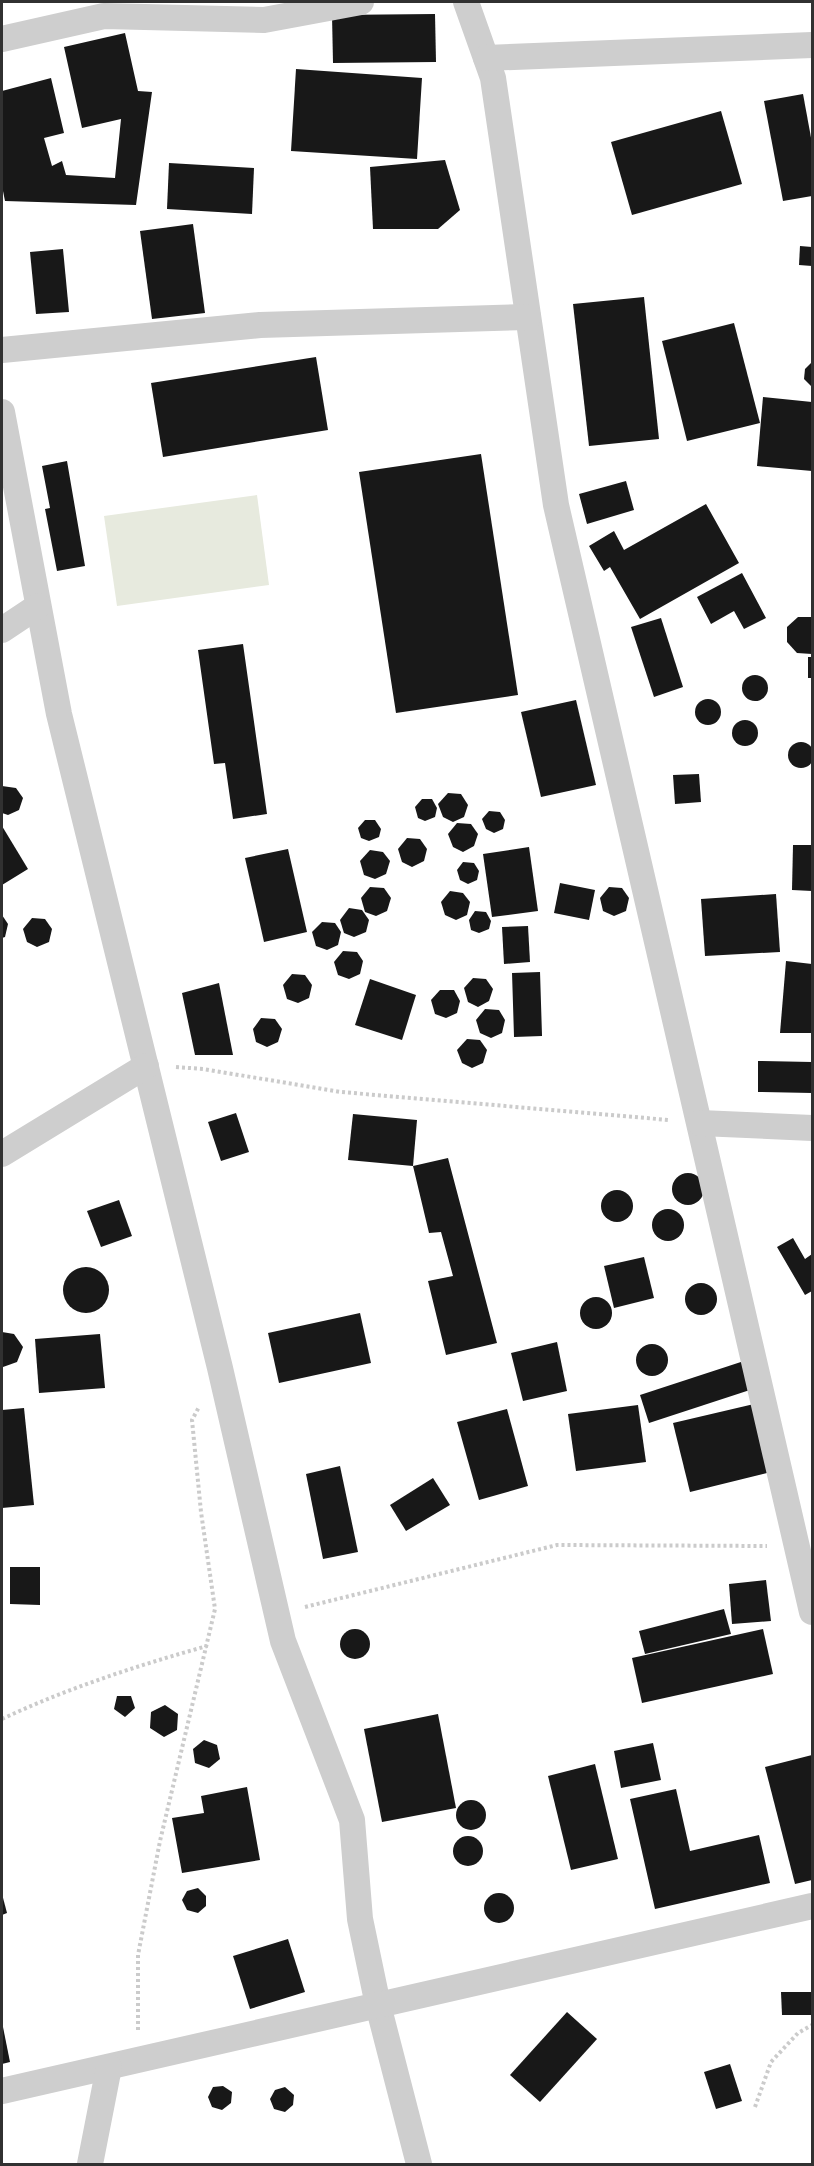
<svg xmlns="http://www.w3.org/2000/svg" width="814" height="2166" viewBox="0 0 814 2166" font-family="'DejaVu Sans',sans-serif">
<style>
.green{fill:#e7eade}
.building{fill:#181818}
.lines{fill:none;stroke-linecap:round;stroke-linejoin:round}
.path{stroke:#cbcbcb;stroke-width:4;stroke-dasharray:3 3;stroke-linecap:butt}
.minor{stroke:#cecece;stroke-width:26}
</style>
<rect width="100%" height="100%" fill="#fff"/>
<path class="green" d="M 257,495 L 269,585 L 117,606 L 104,516 Z"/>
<g class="building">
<path d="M 435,14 L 436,62 L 333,63 L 332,15 Z"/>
<path d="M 125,33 L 138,91 L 152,92 L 136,205 L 5,201 L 2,186 L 2,91 L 51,78 L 64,133 L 44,138 L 52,166 L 62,161 L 66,175 L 115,178 L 121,119 L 82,128 L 64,47 Z"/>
<path d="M 296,69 L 422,78 L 417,159 L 291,151 Z"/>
<path d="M 803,94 L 812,143 L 812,196 L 783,201 L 764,101 Z"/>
<path d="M 721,111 L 742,184 L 632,215 L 611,142 Z"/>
<path d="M 445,160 L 460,210 L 438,229 L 373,229 L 370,167 Z"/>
<path d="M 169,163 L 254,168 L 252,214 L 167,209 Z"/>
<path d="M 193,224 L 205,313 L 152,319 L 140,231 Z"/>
<path d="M 800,246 L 812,247 L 812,266 L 799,265 Z"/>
<path d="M 63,249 L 69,312 L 36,314 L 30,252 Z"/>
<path d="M 644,297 L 659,439 L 589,446 L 573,304 Z"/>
<path d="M 734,323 L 760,423 L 687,441 L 662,341 Z"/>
<path d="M 316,357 L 328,430 L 163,457 L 151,383 Z"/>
<path d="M 812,362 L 812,387 L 804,379 L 805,369 Z"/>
<path d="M 763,397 L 812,402 L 812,471 L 757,466 Z"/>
<path d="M 481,454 L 518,695 L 396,713 L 359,472 Z"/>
<path d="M 67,461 L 85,566 L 57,571 L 45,509 L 50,508 L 42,466 Z"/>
<path d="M 626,481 L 634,510 L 587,524 L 579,494 Z"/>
<path d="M 706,504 L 739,563 L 640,619 L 610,567 L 604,571 L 589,546 L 614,531 L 624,550 Z"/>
<path d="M 742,573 L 766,618 L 744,629 L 734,611 L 711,624 L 697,597 Z"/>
<path d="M 798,617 L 812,617 L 812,654 L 797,653 L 787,642 L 787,627 Z"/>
<path d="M 661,618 L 683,687 L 654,697 L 631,627 Z"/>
<path d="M 243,644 L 267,814 L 233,819 L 225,763 L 214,764 L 198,650 Z"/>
<rect x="808" y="657" width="4" height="21"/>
<circle cx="755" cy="688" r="13"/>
<circle cx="708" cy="712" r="13"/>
<path d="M 576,700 L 596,785 L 541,797 L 521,712 Z"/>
<circle cx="745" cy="733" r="13"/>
<circle cx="801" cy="755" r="13"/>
<path d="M 699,774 L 701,802 L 675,804 L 673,775 Z"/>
<path d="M 2,786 L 16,788 L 23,798 L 19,810 L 8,815 L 2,813 Z"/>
<path d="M 448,793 L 461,794 L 468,805 L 464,817 L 453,822 L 443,817 L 438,804 Z"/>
<path d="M 422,799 L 432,799 L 437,808 L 435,817 L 425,821 L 418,818 L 415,807 Z"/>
<path d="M 489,811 L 500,812 L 505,820 L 503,829 L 494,833 L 486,829 L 482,819 Z"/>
<path d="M 365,820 L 375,820 L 381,829 L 379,837 L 369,841 L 361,838 L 358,828 Z"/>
<path d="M 457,823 L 471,824 L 478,834 L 474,846 L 463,852 L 453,847 L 448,834 Z"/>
<path d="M 2,826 L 28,869 L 2,885 Z"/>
<path d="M 407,838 L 420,839 L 427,849 L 424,861 L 412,867 L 402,862 L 398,849 Z"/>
<path d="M 793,845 L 812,845 L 812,891 L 792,890 Z"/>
<path d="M 529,847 L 538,911 L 492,917 L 483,854 Z"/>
<path d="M 288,849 L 307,932 L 264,942 L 245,858 Z"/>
<path d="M 370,850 L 383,852 L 390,861 L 386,874 L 375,879 L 364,875 L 360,861 Z"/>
<path d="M 463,862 L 474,863 L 479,871 L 477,880 L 468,884 L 460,880 L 457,870 Z"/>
<path d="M 560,883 L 595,890 L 589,920 L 554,913 Z"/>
<path d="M 370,887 L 384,888 L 391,898 L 387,911 L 376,916 L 365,912 L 361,898 Z"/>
<path d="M 609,887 L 622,888 L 629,898 L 626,911 L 614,916 L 603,911 L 600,898 Z"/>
<path d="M 450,891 L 463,893 L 470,902 L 467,915 L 456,920 L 445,915 L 441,902 Z"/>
<path d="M 776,894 L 780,952 L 705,956 L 701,899 Z"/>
<path d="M 349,908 L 362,910 L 369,920 L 366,932 L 354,937 L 344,933 L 340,920 Z"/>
<path d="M 475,911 L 486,912 L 491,921 L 489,929 L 479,933 L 471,930 L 469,920 Z"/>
<path d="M 2,915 L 8,924 L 5,937 L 2,938 Z"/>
<path d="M 32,918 L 45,919 L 52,929 L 49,942 L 37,947 L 27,942 L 23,929 Z"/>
<path d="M 322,922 L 335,923 L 341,932 L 338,945 L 327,950 L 316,946 L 312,932 Z"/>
<path d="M 528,926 L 530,962 L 504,964 L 502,927 Z"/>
<path d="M 343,951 L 357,952 L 363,961 L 360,974 L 349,979 L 338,975 L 334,962 Z"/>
<path d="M 786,961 L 812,964 L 812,1033 L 780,1033 Z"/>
<path d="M 540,972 L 542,1036 L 514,1037 L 512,973 Z"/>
<path d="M 292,974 L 305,975 L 312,985 L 309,998 L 298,1003 L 287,999 L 283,985 Z"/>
<path d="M 473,978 L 486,979 L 493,989 L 489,1001 L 478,1007 L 468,1002 L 464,988 Z"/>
<path d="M 370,979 L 416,995 L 402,1040 L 355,1025 Z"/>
<path d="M 219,983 L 233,1055 L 195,1055 L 182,993 Z"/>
<path d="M 440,990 L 454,990 L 460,1001 L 457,1013 L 446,1018 L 435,1014 L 431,1000 Z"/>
<path d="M 485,1009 L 499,1010 L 505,1020 L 502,1033 L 491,1038 L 480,1033 L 476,1020 Z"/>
<path d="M 261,1018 L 275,1019 L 282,1029 L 278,1042 L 267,1047 L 256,1042 L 253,1029 Z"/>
<path d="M 467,1039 L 480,1040 L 487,1050 L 483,1063 L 472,1068 L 462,1063 L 457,1050 Z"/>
<path d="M 758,1061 L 812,1062 L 812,1093 L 758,1092 Z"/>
<path d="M 236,1113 L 249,1152 L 221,1161 L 208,1122 Z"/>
<path d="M 353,1114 L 417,1120 L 413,1166 L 348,1160 Z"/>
<path d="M 448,1158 L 497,1343 L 446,1355 L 428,1281 L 453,1276 L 441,1232 L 429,1233 L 413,1166 Z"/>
<circle cx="688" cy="1189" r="16"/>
<circle cx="617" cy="1206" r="16"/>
<path d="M 119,1200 L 132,1236 L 101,1247 L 87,1211 Z"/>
<circle cx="668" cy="1225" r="16"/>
<path d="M 793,1238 L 805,1259 L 812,1254 L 812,1291 L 805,1295 L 777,1247 Z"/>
<path d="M 644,1257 L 654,1298 L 614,1308 L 604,1266 Z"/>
<circle cx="86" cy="1290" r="23"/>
<circle cx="701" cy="1299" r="16"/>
<circle cx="596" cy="1313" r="16"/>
<path d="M 360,1313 L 371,1363 L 279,1383 L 268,1333 Z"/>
<path d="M 2,1332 L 14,1334 L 23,1347 L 17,1362 L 3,1367 L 2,1366 Z"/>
<path d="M 100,1334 L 105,1388 L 39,1393 L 35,1339 Z"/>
<path d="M 557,1342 L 567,1391 L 523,1401 L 511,1353 Z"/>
<circle cx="652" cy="1360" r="16"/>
<path d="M 747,1360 L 756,1388 L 649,1423 L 640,1395 Z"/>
<path d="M 754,1404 L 771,1472 L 690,1492 L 673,1423 Z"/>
<path d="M 638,1405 L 646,1462 L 576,1471 L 568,1414 Z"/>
<path d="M 24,1408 L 34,1505 L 2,1508 L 2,1410 Z"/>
<path d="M 507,1409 L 528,1486 L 479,1500 L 457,1422 Z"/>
<path d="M 340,1466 L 358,1552 L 323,1559 L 306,1474 Z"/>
<path d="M 433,1478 L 450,1505 L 406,1531 L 390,1505 Z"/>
<path d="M 10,1567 L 40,1567 L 40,1605 L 10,1604 Z"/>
<path d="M 766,1580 L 771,1621 L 732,1624 L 729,1584 Z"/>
<path d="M 724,1609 L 731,1634 L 645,1654 L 639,1631 Z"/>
<circle cx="355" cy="1644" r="15"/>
<path d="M 763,1629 L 773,1674 L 642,1703 L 632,1658 Z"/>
<path d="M 117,1696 L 131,1696 L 135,1708 L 125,1717 L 114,1709 Z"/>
<path d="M 165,1705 L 178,1714 L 177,1730 L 164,1737 L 150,1728 L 151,1712 Z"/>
<path d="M 438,1714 L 456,1808 L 382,1822 L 364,1729 Z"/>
<path d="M 204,1740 L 217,1745 L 220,1759 L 209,1768 L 195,1763 L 193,1749 Z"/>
<path d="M 653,1743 L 661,1780 L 621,1788 L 614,1751 Z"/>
<path d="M 812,1755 L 812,1880 L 795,1884 L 765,1767 Z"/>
<path d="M 595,1764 L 618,1859 L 571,1870 L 548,1776 Z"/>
<path d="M 247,1787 L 260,1860 L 182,1873 L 172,1818 L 204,1813 L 201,1796 Z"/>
<path d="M 676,1789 L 690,1851 L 759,1835 L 770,1883 L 655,1909 L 630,1799 Z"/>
<circle cx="471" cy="1815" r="15"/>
<circle cx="468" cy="1851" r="15"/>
<path d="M 198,1888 L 206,1896 L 206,1906 L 198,1913 L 187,1910 L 182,1900 L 187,1891 Z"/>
<circle cx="499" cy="1908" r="15"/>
<path d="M 2,1894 L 7,1913 L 2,1915 Z"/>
<path d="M 288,1939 L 305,1992 L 250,2009 L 233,1956 Z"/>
<path d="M 781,1992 L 812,1992 L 812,2015 L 782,2015 Z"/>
<path d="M 567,2012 L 597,2039 L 540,2102 L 510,2075 Z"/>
<path d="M 3,2027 L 10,2062 L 2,2064 L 2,2027 Z"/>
<path d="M 730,2064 L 742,2101 L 716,2109 L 704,2072 Z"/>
<path d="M 223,2086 L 232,2092 L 231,2103 L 222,2110 L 212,2107 L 208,2097 L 213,2087 Z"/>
<path d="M 285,2087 L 294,2095 L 293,2105 L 285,2112 L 274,2109 L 270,2099 L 275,2090 Z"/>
</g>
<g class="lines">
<g class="path">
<path d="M 176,1067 L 203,1069 L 341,1092 L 669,1120"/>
<path d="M 305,1607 L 557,1545 L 767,1546"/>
<path d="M 2,1719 C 68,1688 136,1666 207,1646"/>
<path d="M 138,2030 L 138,1955 L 160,1841 L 215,1609 L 201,1512 L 192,1420 L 199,1407"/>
<path d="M 755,2107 L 771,2062 L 798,2033 L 812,2025"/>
</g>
<g class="minor">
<path d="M 466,2 L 493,78 L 556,505 L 812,1612"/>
<path d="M 2,39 L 104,16 L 264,20 L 361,2"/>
<path d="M 486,58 L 812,45"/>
<path d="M 2,350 L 260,325 L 528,317"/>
<path d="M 2,412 L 59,714 L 220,1368 L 283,1641 L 352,1820 L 360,1919 L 378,2005 L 419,2164"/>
<path d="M 2,630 L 38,606"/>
<path d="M 700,1123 L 812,1128"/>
<path d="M 2,1154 L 146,1066"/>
<path d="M 2,2091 L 812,1906"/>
<path d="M 90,2164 L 109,2067"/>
</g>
</g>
<rect width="814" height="2166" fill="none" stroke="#313131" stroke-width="6"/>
</svg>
